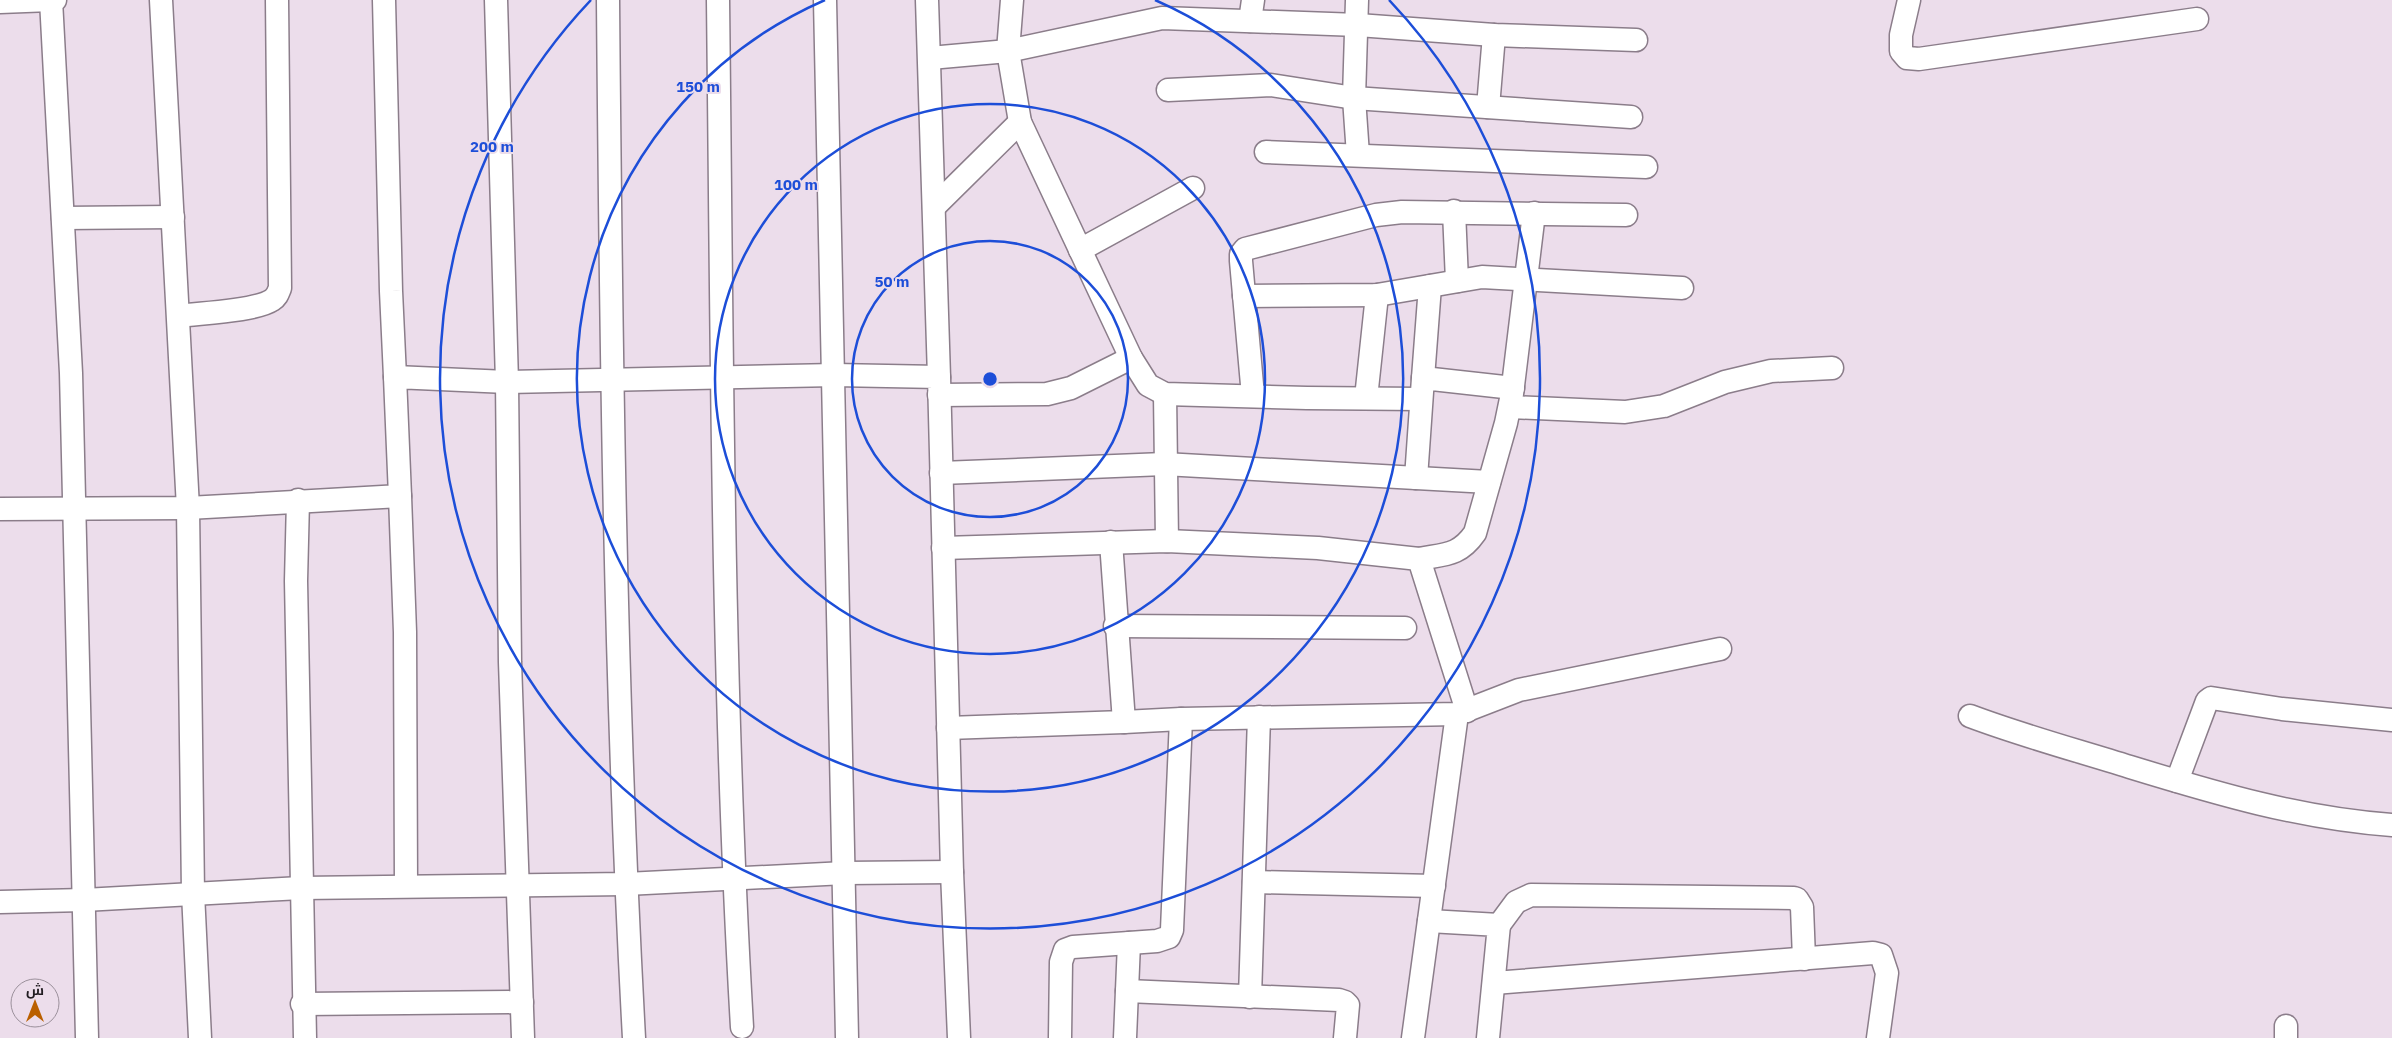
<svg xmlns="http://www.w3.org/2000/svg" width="2392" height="1038" viewBox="0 0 2392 1038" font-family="'IBM Plex Sans',Cairo,sans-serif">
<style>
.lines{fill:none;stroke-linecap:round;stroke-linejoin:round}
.minor-casing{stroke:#8b7d8a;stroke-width:25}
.minor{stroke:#fff;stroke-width:22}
.ring{fill:none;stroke:#1d4ed8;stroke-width:2.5}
.centre{fill:#1d4ed8;stroke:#ecddeb;stroke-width:2.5}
.ring-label{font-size:15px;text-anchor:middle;font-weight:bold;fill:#1d4ed8;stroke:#ecddeb;stroke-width:4;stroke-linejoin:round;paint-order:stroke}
</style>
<rect width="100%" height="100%" fill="#ecddeb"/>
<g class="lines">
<defs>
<g id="minor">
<path d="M 55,0 L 51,0 L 71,373 L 87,1038"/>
<path d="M 161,0 L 188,508 L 193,893 L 200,1038"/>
<path d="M 384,0 L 391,291 L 395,377"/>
<path d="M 496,0 L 507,382 L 510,662 L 523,1038"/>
<path d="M 608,0 C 611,346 615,692 634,1038"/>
<path d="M 718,0 C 722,342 722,685 742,1027"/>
<path d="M 825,0 L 847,1038"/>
<path d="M 927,0 L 939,377"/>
<path d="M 1012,0 L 1008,51 L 1020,122 L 1131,358 L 1148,385 L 1165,394 L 1307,398 L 1421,399"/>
<path d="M 1357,0 L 1354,98 L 1358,155"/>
<path d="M 1909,0 L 1901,35 L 1901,51 L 1907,58 L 1919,59 L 2197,19"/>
<path d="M 0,2 L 51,0"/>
<path d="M 1250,21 L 1253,0"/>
<path d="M 930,58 L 1008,51 L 1162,18 L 1358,25 L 1494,35 L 1636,40"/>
<path d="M 1168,90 L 1271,85 L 1354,98 L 1631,117"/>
<path d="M 1488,107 L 1494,35"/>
<path d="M 1266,152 L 1646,167"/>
<path d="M 934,207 L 1020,122"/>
<path d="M 1454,211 L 1457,281"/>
<path d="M 63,218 L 173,217"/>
<path d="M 1080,250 L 1193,188"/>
<path d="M 1244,296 L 1377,295 L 1482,277 L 1682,288"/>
<path d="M 179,316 C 199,313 256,311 272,300 C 277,297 278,293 280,288 L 277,0"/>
<path d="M 1423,378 L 1430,286"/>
<path d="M 1165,394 L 1167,541"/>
<path d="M 939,395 L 1047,394 L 1071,388 L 1131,358"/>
<path d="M 1253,396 L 1241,261 L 1241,254 L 1245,249 L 1376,215 L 1402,212 L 1626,215"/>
<path d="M 1366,398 L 1377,295"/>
<path d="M 1510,407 L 1625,412 L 1664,406 L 1725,382 L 1771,371 L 1832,368"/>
<path d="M 941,473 L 1164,464 L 1489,482"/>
<path d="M 1416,478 L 1423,378 L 1513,388"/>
<path d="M 400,496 L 405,632 L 406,886"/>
<path d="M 298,500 L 296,581 L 305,1038"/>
<path d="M 0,509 L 188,508 L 400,496 L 395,377 L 507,382 L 835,375 L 939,377 L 952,872 L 959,1038"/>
<path d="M 943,548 L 1167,541 L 1318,548 L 1419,559 L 1467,711"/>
<path d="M 1419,559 C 1445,554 1459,556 1475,533 L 1506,423 L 1512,394 L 1534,213"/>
<path d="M 1115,626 L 1405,628"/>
<path d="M 1970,716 C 2023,736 2076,750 2130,767 C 2215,793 2302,819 2392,825"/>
<path d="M 1124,722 L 1181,719 L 1457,714 L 1519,690 L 1720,649"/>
<path d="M 948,728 L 1124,722 L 1111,542"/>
<path d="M 2177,781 L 2207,701 L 2211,698 L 2282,709 L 2392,720"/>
<path d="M 1254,882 L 1434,886"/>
<path d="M 0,902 L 84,900 L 301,888 L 626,884 L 845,873 L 952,872"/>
<path d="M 1429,921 L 1499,925 L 1488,1038"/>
<path d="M 1499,925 L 1516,902 L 1531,895 L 1794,898 L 1797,899 L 1802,907 L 1804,959"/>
<path d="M 1494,983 L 1873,953 L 1881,955 L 1887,973 L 1878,1038"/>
<path d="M 1127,991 L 1339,1000 L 1345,1002 L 1348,1005 L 1345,1038"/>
<path d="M 1250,997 L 1259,717"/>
<path d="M 302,1004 L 522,1002"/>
<path d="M 1060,1038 L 1061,962 L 1065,950 L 1073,947 L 1157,941 L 1169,937 L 1172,930 L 1181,719"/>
<path d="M 1125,1038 L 1129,943"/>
<path d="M 1413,1038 L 1457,714"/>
<path d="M 2286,1038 L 2286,1026"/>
</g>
</defs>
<use href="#minor" class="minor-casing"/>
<use href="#minor" class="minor"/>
</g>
<g class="ring">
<circle cx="990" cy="379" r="138"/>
<circle cx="990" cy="379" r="275"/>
<path d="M1155 0A413 413 0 1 1 825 0"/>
<path d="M1389 0A550 550 0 1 1 591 0"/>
</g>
<circle cx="990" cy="379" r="8" class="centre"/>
<g class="ring-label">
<text x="698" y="92">150 m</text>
<text x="492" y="152">200 m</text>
<text x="796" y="190">100 m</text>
<text x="892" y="287">50 m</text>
</g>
<g transform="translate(35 1003)"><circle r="24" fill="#ecddeb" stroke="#9b909b"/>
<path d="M0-4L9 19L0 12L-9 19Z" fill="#ba6000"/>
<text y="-8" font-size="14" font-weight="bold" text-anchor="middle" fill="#221d22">ش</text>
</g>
</svg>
